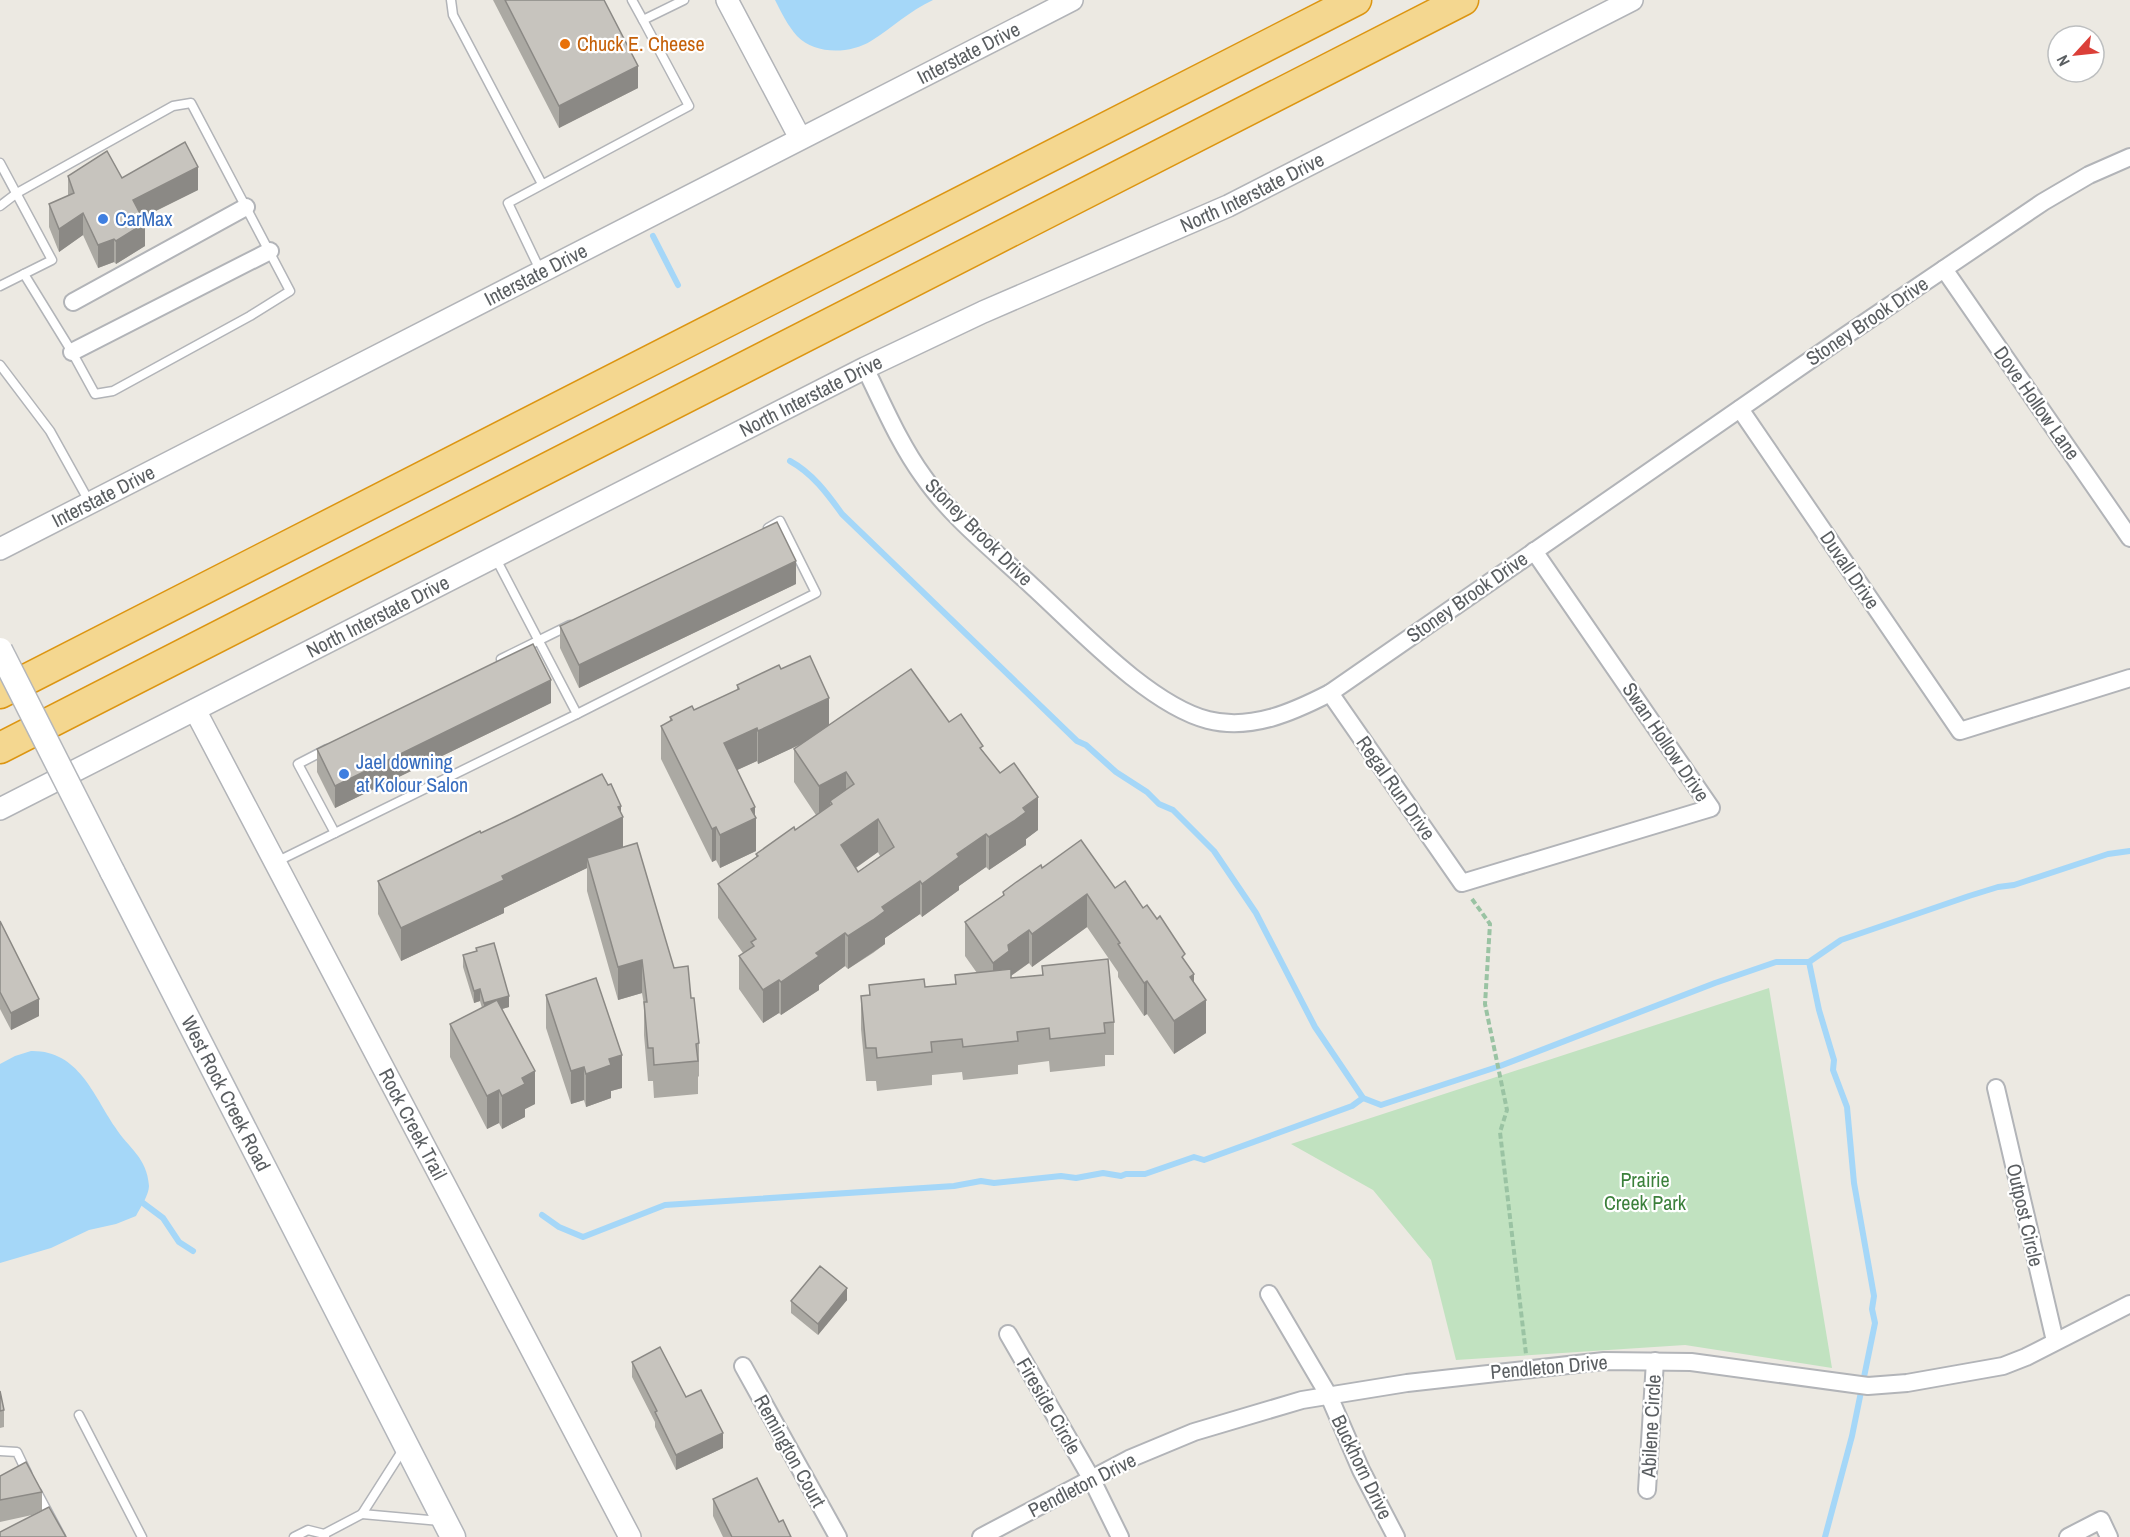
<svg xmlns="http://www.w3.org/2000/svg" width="2130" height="1537" viewBox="0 0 2130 1537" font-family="'Archivo Narrow',sans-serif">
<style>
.green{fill:#c1e2c0}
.water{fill:#a5d7f8}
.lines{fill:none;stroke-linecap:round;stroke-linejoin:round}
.stream{stroke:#a5d7f8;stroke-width:6}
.service-casing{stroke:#b2b4b8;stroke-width:11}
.minor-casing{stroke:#b2b4b8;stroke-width:20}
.tertiary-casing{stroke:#b2b4b8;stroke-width:24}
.secondary-casing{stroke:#b3b6bb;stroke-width:27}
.motorway-casing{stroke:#dc9511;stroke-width:33}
.path{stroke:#9ac3a3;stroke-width:4;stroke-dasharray:6 3;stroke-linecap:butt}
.service{stroke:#fff;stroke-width:8}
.minor{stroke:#fff;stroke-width:16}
.tertiary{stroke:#fff;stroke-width:21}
.secondary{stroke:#fff;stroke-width:24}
.motorway{stroke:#f4d790;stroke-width:30}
.secondary-bridge-casing{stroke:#b3b6bb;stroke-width:27;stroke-linecap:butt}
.secondary-bridge{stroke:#fff;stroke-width:24}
.wall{fill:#aba9a3;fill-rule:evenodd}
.shaded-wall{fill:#8b8985}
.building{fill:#c7c4be;stroke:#8b8985;stroke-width:1.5;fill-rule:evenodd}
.food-dot{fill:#e8710a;stroke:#fff;stroke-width:2}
.shop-dot{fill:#3f7fe0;stroke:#fff;stroke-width:2}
.labels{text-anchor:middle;stroke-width:4.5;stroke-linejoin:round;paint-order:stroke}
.food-label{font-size:20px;fill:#c56008;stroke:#fff;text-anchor:start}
.street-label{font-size:20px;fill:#5a5e61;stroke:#fff}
.shop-label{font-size:20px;fill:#366cbe;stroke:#fff;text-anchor:start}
.park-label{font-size:20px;fill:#3b803b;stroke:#fff}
</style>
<rect width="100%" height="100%" fill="#ece9e2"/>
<path class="green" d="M 1769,988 L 1832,1368 L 1685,1345 L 1456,1360 L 1431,1260 L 1373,1190 L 1291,1144 Z"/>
<g class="water">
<path d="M 775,0 L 933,0 C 909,11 892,28 871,41 C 850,54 815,55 797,36 C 788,26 781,12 775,0 Z"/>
<path d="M 31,1051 C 78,1050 93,1094 115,1127 C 129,1149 147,1157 149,1186 C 149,1195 140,1208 136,1216 L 116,1224 L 89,1230 L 51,1248 L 0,1263 L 0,1064 L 15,1056 Z"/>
</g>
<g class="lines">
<g class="stream">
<path d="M 653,236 L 678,285"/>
<path d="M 790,461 C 812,473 827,493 842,514 L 1077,741 L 1086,745 L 1116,772 L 1147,792 L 1159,804 L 1173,810 L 1214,851 L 1256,913 L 1315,1027 L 1363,1098 L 1381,1105 L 1500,1066 L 1715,983 L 1776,962 L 1809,962 L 1841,940 L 1969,896 L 1998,887 L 2014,885 L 2108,854 L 2130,851"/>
<path d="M 1809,962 L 1819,1010 L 1834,1060 L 1833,1070 L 1847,1107 L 1854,1183 L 1874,1296 L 1872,1309 L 1875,1323 L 1852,1436 L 1825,1537"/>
<path d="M 143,1203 L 163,1218 L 179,1242 L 193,1251"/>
<path d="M 542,1215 L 559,1227 L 583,1237 L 665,1205 L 954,1186 L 981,1181 L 994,1183 L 1061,1176 L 1076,1178 L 1103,1173 L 1121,1176 L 1126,1174 L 1145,1174 L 1194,1157 L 1204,1160 L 1352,1106 L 1363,1098"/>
</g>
<defs>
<g id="service">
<path d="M 451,0 L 453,15 L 542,184"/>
<path d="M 632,0 L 643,20"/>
<path d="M 0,163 L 52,260 L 0,286"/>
<path d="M 0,206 L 17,193 L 173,106 L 191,103 L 290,291 L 250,316 L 113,391 L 95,394 L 72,352 L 24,274"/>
<path d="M 541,272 L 508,203 L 689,106 L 643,20 L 684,0"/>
<path d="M 0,365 L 50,431 L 90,503"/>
<path d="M 501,659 L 570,625"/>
<path d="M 577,714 L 816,593 L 780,521 L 768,528"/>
<path d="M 327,749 L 298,764 L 335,833"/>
<path d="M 276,862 L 577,714 L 495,557"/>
<path d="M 79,1415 L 142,1537"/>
<path d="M 0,1451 L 17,1452 L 27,1473"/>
<path d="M 37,1492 L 61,1537"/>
<path d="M 362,1514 L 440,1521"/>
<path d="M 294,1537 L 308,1530 L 324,1534"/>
<path d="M 325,1537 L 324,1534 L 362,1514 L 404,1448"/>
</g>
<g id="minor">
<path d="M 1944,269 L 2130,538"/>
<path d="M 73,302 L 246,207"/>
<path d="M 72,352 L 270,251"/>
<path d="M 865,368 C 883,404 899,443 923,476 C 952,518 995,551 1032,586 C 1077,627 1149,705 1208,720 C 1251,731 1293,712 1330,693 L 1842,338 L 2043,202 L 2089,175 L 2130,157"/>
<path d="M 1740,409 L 1960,731 L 2130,678"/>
<path d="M 1330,693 L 1462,883 L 1711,808 L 1534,551"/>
<path d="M 1996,1088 L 2055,1341"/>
<path d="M 1269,1294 L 1329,1396 L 1361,1470 L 1396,1537"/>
<path d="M 1008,1334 L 1091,1478 L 1120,1537"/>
<path d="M 743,1366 L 838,1537"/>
<path d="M 1647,1490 L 1655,1361"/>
<path d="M 981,1537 L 1129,1459 L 1194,1432 L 1302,1400 L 1407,1383 L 1604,1361 L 1691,1362 L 1868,1386 L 1907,1383 L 2003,1366 L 2026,1357 L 2130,1304"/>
<path d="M 2068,1537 L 2101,1520 L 2109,1537"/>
</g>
<g id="tertiary">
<path d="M 727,0 L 800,138"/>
<path id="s1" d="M 0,549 L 1072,0"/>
<path id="s2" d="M 195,710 L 630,1537"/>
<path id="s3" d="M 0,809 L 865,368 L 983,312 L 1228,206 L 1632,0"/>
</g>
<g id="secondary">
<path id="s4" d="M 112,871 L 453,1537"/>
</g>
<g id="motorway">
<path d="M 0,693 L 1356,0"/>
<path d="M 0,748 L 1463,0"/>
</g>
</defs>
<use href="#service" class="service-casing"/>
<use href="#minor" class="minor-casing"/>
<use href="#tertiary" class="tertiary-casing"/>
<use href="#secondary" class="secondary-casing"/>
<use href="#motorway" class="motorway-casing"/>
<path class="path" d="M 1472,899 L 1490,924 L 1485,1004 L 1507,1110 L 1500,1132 L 1526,1354"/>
<use href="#service" class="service"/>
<use href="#minor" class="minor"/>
<use href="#tertiary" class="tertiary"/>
<use href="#secondary" class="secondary"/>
<use href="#motorway" class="motorway"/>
<defs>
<path id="secondary-bridge" d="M 0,650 L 112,871"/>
</defs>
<use href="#secondary-bridge" class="secondary-bridge-casing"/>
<use href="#secondary-bridge" class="secondary-bridge"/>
</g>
<g class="wall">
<path d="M 493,0 L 604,0 L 638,88 L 559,128 Z"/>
<path d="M 68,176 L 122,178 L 198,190 L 142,218 L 145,246 L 116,264 L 114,262 L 98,268 L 83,235 L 59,252 L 49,227 L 49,204 L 68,196 Z"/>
<path d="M 796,584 L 579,688 L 560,648 L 560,626 Z"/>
<path d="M 781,669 L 829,725 L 949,722 L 983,751 L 1038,830 L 1026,839 L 1026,845 L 989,870 L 986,867 L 959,886 L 959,890 L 922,917 L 920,914 L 885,938 L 885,944 L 873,953 L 848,969 L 845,966 L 819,985 L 819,990 L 781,1015 L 779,1013 L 763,1023 L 739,989 L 739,956 L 743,953 L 718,918 L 718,884 L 756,858 L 756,854 L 795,830 L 816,815 L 794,782 L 794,749 L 805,742 L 758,764 L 757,761 L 737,770 L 755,815 L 756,851 L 720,868 L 716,860 L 712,862 L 661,759 L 661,726 L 670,721 L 670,717 L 694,710 L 737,690 L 737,685 ZM 878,852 L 880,856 L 858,872 L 856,868 Z"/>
<path d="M 551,703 L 335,808 L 317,772 L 317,749 Z"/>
<path d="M 621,813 L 623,847 L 674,968 L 691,998 L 699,1043 L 699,1076 L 698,1077 L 698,1094 L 654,1098 L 653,1081 L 648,1081 L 644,1035 L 644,1005 L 642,993 L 618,1000 L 587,891 L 587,868 L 504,908 L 504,913 L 401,961 L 378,914 L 378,881 L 481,833 Z"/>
<path d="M 1042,868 L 1115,888 L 1143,908 L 1185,961 L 1194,983 L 1206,1033 L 1174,1054 L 1147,1014 L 1144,1016 L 1118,977 L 1118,972 L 1087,927 L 1032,967 L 1029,963 L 1011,976 L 1011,978 L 1042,975 L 1042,966 L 1114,1022 L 1114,1055 L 1105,1055 L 1105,1066 L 1050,1072 L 1049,1061 L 1018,1065 L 1018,1074 L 963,1080 L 962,1072 L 932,1075 L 932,1085 L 877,1091 L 876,1081 L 866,1081 L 861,1029 L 861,996 L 869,995 L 869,985 L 925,987 L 955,984 L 955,975 L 977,973 L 965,956 L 965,922 L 1003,896 L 1003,892 Z"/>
<path d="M 0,921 L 39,1016 L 11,1030 L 0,1009 Z"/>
<path d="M 476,948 L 509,1007 L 502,1009 L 535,1104 L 525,1109 L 525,1117 L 502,1129 L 499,1123 L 487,1129 L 450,1057 L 450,1024 L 482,1008 L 480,1001 L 474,1003 L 463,967 L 463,955 L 476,951 Z"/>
<path d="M 546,995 L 622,1088 L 611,1091 L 611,1098 L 586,1107 L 584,1100 L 571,1104 L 546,1028 Z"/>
<path d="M 847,1300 L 818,1335 L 791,1313 L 791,1301 Z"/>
<path d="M 632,1362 L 686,1397 L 723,1448 L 676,1470 L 655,1427 L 655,1422 L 632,1377 Z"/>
<path d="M 0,1391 L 4,1410 L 4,1427 L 0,1428 Z"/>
<path d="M 0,1476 L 42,1492 L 42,1510 L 32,1515 L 0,1522 Z"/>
<path d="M 713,1499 L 779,1522 L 791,1537 L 723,1537 L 713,1516 Z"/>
</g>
<g class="shaded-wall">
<path d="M 638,66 L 638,88 L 559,128 L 559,106 Z"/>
<path d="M 198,167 L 198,190 L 133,222 L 133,200 Z"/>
<path d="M 83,213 L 83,235 L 59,252 L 59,229 Z"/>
<path d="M 145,223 L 145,246 L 116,264 L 116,241 Z"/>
<path d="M 114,239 L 114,262 L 98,268 L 98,245 Z"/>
<path d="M 796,561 L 796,584 L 579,688 L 579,665 Z"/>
<path d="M 551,680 L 551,703 L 335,808 L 335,786 Z"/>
<path d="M 829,698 L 829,731 L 758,764 L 758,731 Z"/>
<path d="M 757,728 L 757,761 L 724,776 L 724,743 Z"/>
<path d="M 846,772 L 846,805 L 830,801 L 830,814 L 819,819 L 819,786 Z"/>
<path d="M 1038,797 L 1038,830 L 1026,839 L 1026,845 L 989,870 L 989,837 L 1023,808 Z"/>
<path d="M 621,806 L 621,818 L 623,817 L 623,850 L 587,858 L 587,868 L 504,908 L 504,913 L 401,961 L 401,928 L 502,876 Z"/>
<path d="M 755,807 L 755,818 L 756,818 L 756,851 L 720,868 L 720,835 L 751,809 Z"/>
<path d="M 878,819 L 878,852 L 841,878 L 841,845 Z"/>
<path d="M 716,827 L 716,860 L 712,862 L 712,829 Z"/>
<path d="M 986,834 L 986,867 L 959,886 L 959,890 L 922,917 L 922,884 L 957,854 Z"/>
<path d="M 920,881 L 920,914 L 885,938 L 885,944 L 848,969 L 848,936 L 882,907 Z"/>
<path d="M 1087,894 L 1087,927 L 1032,967 L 1032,934 Z"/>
<path d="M 1029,930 L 1029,963 L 1009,977 L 993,996 L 993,963 L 1008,945 Z"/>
<path d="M 845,933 L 845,966 L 819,985 L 819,990 L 781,1015 L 781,982 L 816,953 Z"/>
<path d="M 642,960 L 642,993 L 618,1000 L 618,967 Z"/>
<path d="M 1194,974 L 1194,1007 L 1190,977 Z"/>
<path d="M 779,980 L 779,1013 L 763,1023 L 763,990 Z"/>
<path d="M 1147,981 L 1147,1014 L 1144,1016 L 1144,983 Z"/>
<path d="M 480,989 L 480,1001 L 474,1003 L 474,991 Z"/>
<path d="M 509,996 L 509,1007 L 484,1014 L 484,1003 Z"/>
<path d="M 39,999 L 39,1016 L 11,1030 L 11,1013 Z"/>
<path d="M 1206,1000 L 1206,1033 L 1174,1054 L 1174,1021 Z"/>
<path d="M 622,1055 L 622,1088 L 611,1091 L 611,1098 L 586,1107 L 586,1074 L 609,1059 Z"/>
<path d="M 584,1067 L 584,1100 L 571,1104 L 571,1071 Z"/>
<path d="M 535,1071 L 535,1104 L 525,1109 L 525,1117 L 502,1129 L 502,1096 L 522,1078 Z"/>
<path d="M 499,1090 L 499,1123 L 487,1129 L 487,1096 Z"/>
<path d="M 847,1288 L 847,1300 L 818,1335 L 818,1324 Z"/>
<path d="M 723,1433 L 723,1448 L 676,1470 L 676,1455 Z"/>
</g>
<g class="building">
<path d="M 505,0 L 604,0 L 638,66 L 559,106 Z"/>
<path d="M 185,142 L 198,167 L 133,200 L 145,223 L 116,241 L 114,239 L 98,245 L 83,213 L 59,229 L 49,204 L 74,193 L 68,176 L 107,151 L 122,178 Z"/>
<path d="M 777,522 L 796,561 L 579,665 L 560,626 Z"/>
<path d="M 533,644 L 551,680 L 335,786 L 317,749 Z"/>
<path d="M 810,656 L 829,698 L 758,731 L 757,728 L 724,743 L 755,807 L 751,809 L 756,818 L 720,835 L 716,827 L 712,829 L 661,726 L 672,720 L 670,717 L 692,706 L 694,710 L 739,689 L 737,685 L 779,665 L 781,669 Z"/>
<path d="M 911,669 L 949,722 L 961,714 L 983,746 L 980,748 L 1000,773 L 1014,763 L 1038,797 L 1023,808 L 1026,812 L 1014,821 L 989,837 L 986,834 L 957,854 L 959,857 L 922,884 L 920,881 L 882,907 L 885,911 L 873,920 L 848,936 L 845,933 L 816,953 L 819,956 L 781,982 L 779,980 L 763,990 L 739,956 L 754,946 L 751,942 L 756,939 L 718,884 L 758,856 L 756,854 L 794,827 L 795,830 L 832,804 L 830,801 L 854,784 L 846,772 L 819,786 L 794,749 ZM 878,819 L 894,847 L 858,872 L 841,845 Z"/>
<path d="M 602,774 L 608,785 L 611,784 L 621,806 L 618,807 L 623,817 L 502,876 L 504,880 L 401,928 L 378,881 L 480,831 L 481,833 L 515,817 Z"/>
<path d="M 1081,840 L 1115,888 L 1125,881 L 1143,908 L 1147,905 L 1157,919 L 1160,916 L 1185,954 L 1182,957 L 1194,974 L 1190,977 L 1206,1000 L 1174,1021 L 1147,981 L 1144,983 L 1118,944 L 1120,943 L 1087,894 L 1032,934 L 1029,930 L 1008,945 L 1009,951 L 993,963 L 965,922 L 1004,895 L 1003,892 L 1015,883 L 1041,865 L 1042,868 Z"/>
<path d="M 637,843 L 674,968 L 688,966 L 691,998 L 694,998 L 699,1043 L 696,1044 L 698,1061 L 654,1065 L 653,1048 L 648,1048 L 644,1002 L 647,1002 L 642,960 L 618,967 L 587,858 Z"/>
<path d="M 0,921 L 39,999 L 11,1013 L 0,992 Z"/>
<path d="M 494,943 L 509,996 L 484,1003 L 480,989 L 474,991 L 463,955 L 477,951 L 476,948 Z"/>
<path d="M 1108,959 L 1114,1022 L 1104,1023 L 1105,1033 L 1050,1039 L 1049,1028 L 1017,1032 L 1018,1041 L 963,1047 L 962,1039 L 931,1042 L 932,1052 L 877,1058 L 876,1048 L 866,1048 L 861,996 L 870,995 L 869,985 L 924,979 L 925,987 L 956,984 L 955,975 L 1011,969 L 1011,978 L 1043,975 L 1042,966 Z"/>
<path d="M 596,978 L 622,1055 L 609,1059 L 611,1065 L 586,1074 L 584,1067 L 571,1071 L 546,995 Z"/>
<path d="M 497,1000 L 535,1071 L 522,1078 L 525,1084 L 502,1096 L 499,1090 L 487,1096 L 450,1024 Z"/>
<path d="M 820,1266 L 847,1288 L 818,1324 L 791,1301 Z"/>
<path d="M 660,1347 L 686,1397 L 701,1390 L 723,1433 L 676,1455 L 655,1412 L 657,1411 L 632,1362 Z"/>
<path d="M 0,1391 L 4,1410 L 0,1411 Z"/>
<path d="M 26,1462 L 42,1492 L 0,1500 L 0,1476 Z"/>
<path d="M 757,1478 L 779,1522 L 783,1520 L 791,1537 L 732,1537 L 713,1499 Z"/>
<path d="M 49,1507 L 66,1537 L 0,1537 L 0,1532 Z"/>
</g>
<circle class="food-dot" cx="565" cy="44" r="6"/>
<g class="shop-dot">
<circle cx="103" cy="219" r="6"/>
<circle cx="344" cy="774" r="6"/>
</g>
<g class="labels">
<g class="food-label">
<text x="577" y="51">Chuck E. Cheese</text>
</g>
<g class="street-label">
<text dy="7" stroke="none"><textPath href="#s1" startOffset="1088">Interstate Drive</textPath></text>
<text dy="7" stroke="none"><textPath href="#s3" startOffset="1396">North Interstate Drive</textPath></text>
<text dy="7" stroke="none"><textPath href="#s1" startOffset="602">Interstate Drive</textPath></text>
<text transform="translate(1867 321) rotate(-34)" y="7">Stoney Brook Drive</text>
<text dy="7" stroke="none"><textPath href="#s3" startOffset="910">North Interstate Drive</textPath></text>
<text transform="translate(2037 403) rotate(55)" y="7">Dove Hollow Lane</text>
<text dy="7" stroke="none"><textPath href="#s1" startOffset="116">Interstate Drive</textPath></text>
<text transform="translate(979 532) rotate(45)" y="7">Stoney Brook Drive</text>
<text transform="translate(1850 570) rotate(56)" y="7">Duvall Drive</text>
<text transform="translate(1467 597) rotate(-35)" y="7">Stoney Brook Drive</text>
<text dy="7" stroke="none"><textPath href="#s3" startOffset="424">North Interstate Drive</textPath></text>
<text transform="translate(1666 742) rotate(56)" y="7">Swan Hollow Drive</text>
<text transform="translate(1396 788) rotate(55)" y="7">Regal Run Drive</text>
<text dy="7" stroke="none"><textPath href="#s4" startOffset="250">West Rock Creek Road</textPath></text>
<text dy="7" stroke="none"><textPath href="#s2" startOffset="468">Rock Creek Trail</textPath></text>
<text transform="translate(2025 1215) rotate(77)" y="7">Outpost Circle</text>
<text transform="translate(1549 1367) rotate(-5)" y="7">Pendleton Drive</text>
<text transform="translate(1049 1406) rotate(60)" y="7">Fireside Circle</text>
<text transform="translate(1651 1426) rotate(-87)" y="7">Abilene Circle</text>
<text transform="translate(790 1451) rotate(61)" y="7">Remington Court</text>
<text transform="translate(1362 1467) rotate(64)" y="7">Buckhorn Drive</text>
<text transform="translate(1082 1485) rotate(-27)" y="7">Pendleton Drive</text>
</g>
<g class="shop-label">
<text x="115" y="226">CarMax</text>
<text x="356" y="769">Jael downing<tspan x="356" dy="23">at Kolour Salon</tspan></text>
</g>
<g class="park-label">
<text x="1645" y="1187">Prairie<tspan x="1645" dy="23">Creek Park</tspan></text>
</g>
</g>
<g transform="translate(2076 54) rotate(243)"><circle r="28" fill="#ffffff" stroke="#bdbfc0" stroke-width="1.5"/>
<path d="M0-4.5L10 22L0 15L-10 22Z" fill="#db3f38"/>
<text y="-9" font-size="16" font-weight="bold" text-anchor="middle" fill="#5a5e61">N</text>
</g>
</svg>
